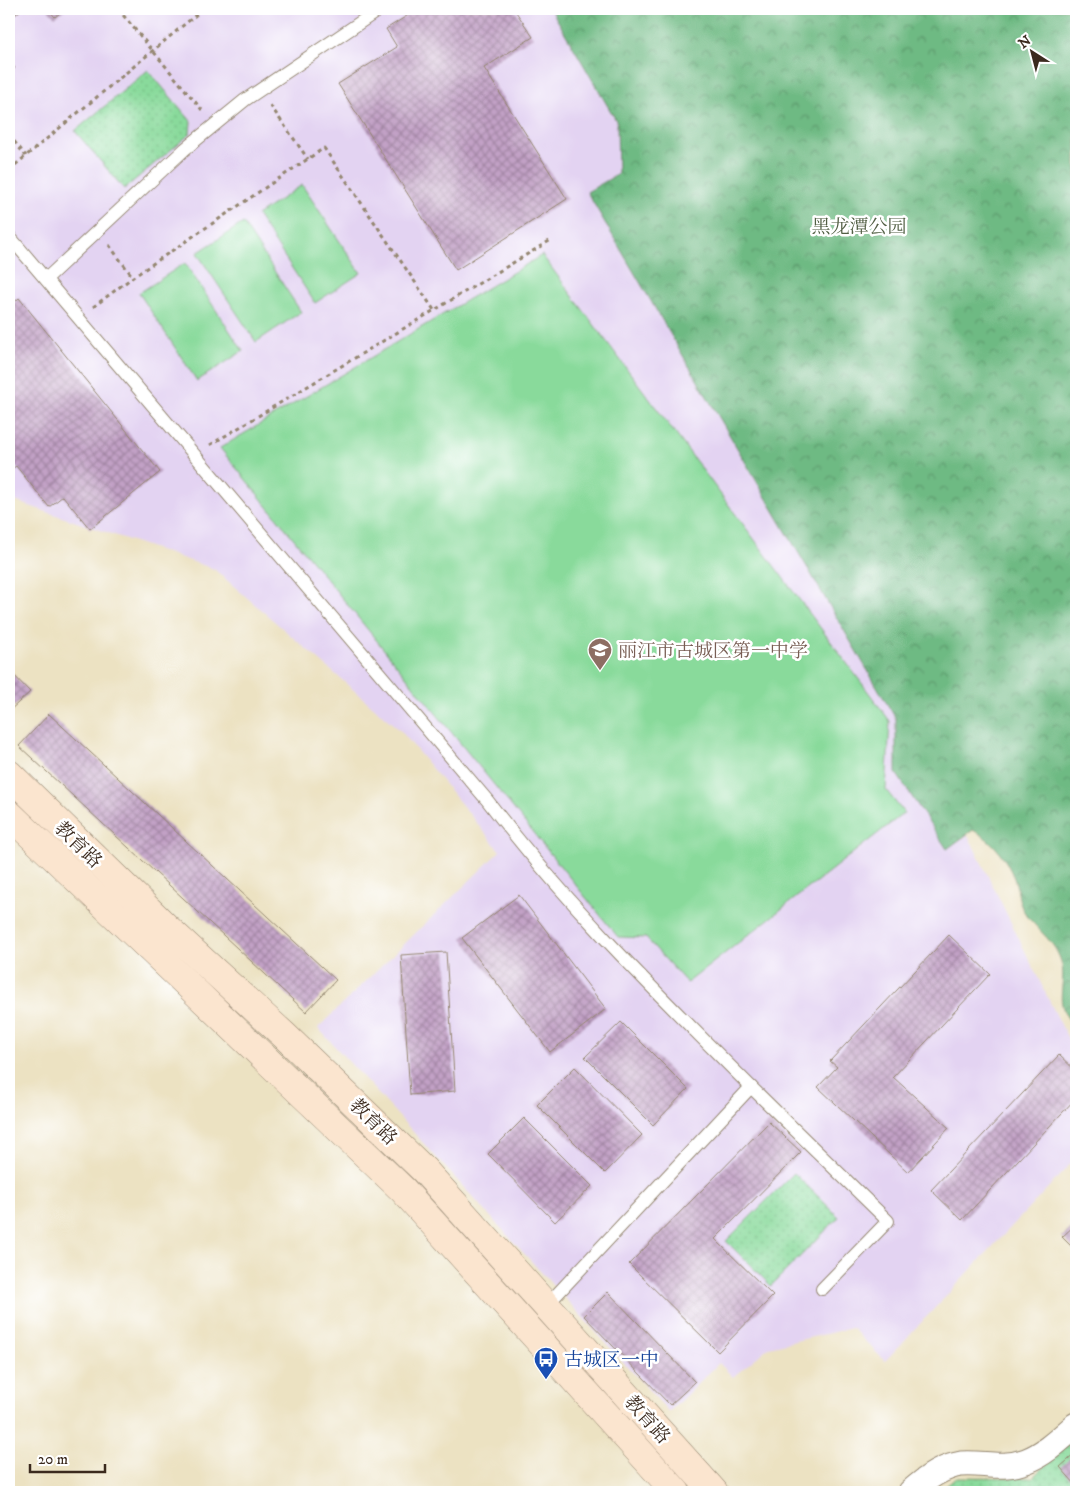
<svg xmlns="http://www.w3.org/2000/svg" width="1085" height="1501" viewBox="0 0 1085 1501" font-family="'IM FELL DW Pica','Noto Serif SC',serif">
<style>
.built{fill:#e3d3f2}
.green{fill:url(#green-dots);stroke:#62825c}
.forest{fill:url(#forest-crowns);stroke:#547250}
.pitch{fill:#89da9b;stroke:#62825c}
.building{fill:url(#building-cross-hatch)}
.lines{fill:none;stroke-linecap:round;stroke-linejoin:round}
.lane-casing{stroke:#948670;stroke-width:14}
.street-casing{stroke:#948670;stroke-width:27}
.secondary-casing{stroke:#948670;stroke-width:29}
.path{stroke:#948670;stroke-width:3;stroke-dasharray:4 4;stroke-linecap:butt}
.lane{stroke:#fff;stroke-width:12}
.street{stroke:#fff;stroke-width:25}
.secondary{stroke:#fbe5cf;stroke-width:28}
.labels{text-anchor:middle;stroke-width:5;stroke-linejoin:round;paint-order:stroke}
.park-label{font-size:19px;fill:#525f44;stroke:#fff}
.education-label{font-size:19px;fill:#785e54;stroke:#fff;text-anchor:start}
.street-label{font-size:19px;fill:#3b2a1e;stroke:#fff}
.transit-label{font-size:19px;fill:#164399;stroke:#fff;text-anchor:start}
</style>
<defs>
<pattern id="green-dots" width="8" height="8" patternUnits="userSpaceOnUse" patternTransform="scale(1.25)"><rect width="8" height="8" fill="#89da9b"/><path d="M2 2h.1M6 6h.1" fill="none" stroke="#77bb85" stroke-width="1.8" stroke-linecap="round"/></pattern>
<pattern id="forest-crowns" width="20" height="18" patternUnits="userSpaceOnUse" patternTransform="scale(1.25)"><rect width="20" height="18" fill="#6eba83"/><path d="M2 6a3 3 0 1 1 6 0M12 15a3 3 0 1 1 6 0" fill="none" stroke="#5c976b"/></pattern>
<pattern id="building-cross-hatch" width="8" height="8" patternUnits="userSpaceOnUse" patternTransform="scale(1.25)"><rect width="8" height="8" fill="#c2a1c6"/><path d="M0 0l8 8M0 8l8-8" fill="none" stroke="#9f83a0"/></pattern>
</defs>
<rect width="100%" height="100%" fill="#fff"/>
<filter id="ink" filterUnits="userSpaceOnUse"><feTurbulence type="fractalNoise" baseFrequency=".02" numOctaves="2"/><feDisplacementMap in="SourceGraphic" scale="10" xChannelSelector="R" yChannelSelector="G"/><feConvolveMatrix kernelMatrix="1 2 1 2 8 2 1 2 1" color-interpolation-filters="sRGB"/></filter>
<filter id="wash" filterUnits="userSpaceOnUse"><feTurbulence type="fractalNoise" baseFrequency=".0096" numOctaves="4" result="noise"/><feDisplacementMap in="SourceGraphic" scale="20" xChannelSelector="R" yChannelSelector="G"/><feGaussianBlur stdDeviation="1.12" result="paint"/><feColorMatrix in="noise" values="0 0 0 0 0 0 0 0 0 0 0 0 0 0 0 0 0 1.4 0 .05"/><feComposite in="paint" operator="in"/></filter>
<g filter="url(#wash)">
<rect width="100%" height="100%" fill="#ece2c2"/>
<path class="built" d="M 9,9 L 551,9 L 617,122 L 618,174 L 587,192 L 896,719 L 896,773 L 947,848 L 968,835 L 1076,1055 L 1076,1158 L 885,1361 L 852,1328 L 769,1347 L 733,1377 L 719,1363 L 669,1412 L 318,1028 L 500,851 L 401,731 L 214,569 L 9,499 Z"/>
<g class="green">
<path d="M 148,70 L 191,121 L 190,134 L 124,189 L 75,131 Z"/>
<path d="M 794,1173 L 839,1217 L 771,1286 L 726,1241 Z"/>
<path d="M 1076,1436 L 1076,1492 L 939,1492 L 957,1477 L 1032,1478 Z"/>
</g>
<path class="forest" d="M 551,9 L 1076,9 L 1076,1027 C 1048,1002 1071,982 1059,956 C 1052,938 1031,925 1022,908 C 1018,899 1018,887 1014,878 C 1006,858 993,840 973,830 L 947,849 L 896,773 L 896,719 L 587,192 L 618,174 L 617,122 Z"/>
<g class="pitch">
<path d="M 302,185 L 361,273 L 315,303 L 257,215 Z"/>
<path d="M 243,223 L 301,312 L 256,342 L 197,253 Z"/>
<path d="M 542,255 L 890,721 L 886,790 L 904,813 L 687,983 L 646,938 L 618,937 L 220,448 Z"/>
<path d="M 185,263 L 243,351 L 197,381 L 139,293 Z"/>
</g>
<g id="blocks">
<g class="building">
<path d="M 9,9 L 22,9 L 9,20 Z"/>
<path d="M 48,9 L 65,9 L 55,17 Z"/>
<path d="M 418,9 L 514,9 L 533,37 L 484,68 L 567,199 L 456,270 L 338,84 L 397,47 L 386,29 Z"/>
<path d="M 9,60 L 15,68 L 9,73 Z"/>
<path d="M 19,298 L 160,472 L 90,529 L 63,496 L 49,507 L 16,466 L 9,471 L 9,302 L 11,305 Z"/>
<path d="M 9,670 L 30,692 L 9,711 Z"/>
<path d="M 49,714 L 336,980 L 306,1012 L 19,746 Z"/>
<path d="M 519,895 L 606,1009 L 550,1052 L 462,938 Z"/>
<path d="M 949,935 L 990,974 L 893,1077 L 949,1128 L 908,1172 L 818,1087 L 837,1067 L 830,1061 Z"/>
<path d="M 446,952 L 455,1091 L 410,1095 L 401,955 Z"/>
<path d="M 621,1022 L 688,1089 L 653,1125 L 585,1057 Z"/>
<path d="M 1059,1055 L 1076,1071 L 1076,1098 L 962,1220 L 931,1190 Z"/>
<path d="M 575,1067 L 642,1135 L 605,1173 L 537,1105 Z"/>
<path d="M 524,1118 L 592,1186 L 555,1222 L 488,1154 Z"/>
<path d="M 769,1122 L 801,1152 L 715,1239 L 773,1296 L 718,1352 L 629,1264 Z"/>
<path d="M 1076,1224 L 1076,1251 L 1062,1237 Z"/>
<path d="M 608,1292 L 695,1382 L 670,1405 L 584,1316 Z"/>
<path d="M 1076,1453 L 1076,1485 L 1060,1467 Z"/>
</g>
</g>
</g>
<g filter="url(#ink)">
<use href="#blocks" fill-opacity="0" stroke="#948670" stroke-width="1"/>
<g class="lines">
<defs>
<g id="lane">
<path d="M 9,236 L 487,800 C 567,905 658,994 751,1087 L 546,1306"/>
<path d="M 46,279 L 185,149 L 245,100 L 380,9"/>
<path d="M 751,1087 L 888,1221 L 822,1289"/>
</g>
<path id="street" d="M 911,1492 C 925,1479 941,1467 961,1464 C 984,1462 1000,1470 1026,1461 C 1045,1454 1061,1438 1076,1425"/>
<g id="secondary">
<path d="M 9,774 L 165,926 L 285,1036 L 424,1170 L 714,1492"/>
<path d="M 9,814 L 403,1190 L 676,1492"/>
</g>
</defs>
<use href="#lane" class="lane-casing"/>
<use href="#street" class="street-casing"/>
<use href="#secondary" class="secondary-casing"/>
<g class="path">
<path d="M 118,9 L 202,110"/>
<path d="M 270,105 L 308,159"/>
<path d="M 9,135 L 26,156"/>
<path d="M 9,170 L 203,9"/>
<path d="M 109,245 L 133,277"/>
<path d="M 93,307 L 133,277 L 324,148 L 434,310"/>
<path d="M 210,445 L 551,240"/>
</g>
<use href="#lane" class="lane"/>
<use href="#street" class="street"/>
<use href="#secondary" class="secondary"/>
</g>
</g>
<defs>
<symbol id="school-pin" viewBox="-11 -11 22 30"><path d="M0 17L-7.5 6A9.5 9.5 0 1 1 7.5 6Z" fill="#8d6e63" stroke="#fff"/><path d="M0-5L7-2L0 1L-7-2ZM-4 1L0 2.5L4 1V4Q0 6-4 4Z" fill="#fff"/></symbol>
<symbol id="bus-pin" viewBox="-11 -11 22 30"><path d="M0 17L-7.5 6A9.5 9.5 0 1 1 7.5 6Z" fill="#1a4fb4" stroke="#fff"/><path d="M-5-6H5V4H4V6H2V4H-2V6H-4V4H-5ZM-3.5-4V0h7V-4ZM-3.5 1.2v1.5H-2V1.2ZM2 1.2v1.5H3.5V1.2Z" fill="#fff"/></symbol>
</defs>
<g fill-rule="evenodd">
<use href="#school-pin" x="586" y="636" width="28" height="38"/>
<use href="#bus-pin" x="532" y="1345" width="28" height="38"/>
</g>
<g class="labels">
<g class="park-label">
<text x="859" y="233">黑龙潭公园</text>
</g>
<g class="education-label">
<text x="618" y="657">丽江市古城区第一中学</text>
</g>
<g class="street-label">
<text transform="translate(79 844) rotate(44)" y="7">教育路</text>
<text transform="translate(374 1121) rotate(44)" y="7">教育路</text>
<text transform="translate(648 1419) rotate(48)" y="7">教育路</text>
</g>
<g class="transit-label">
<text x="564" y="1366">古城区一中</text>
</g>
</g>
<rect width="1085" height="1501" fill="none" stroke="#fff" stroke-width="30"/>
<g transform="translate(1032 52) rotate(324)" stroke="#ffffff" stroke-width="4" paint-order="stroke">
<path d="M0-4L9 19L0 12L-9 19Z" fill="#3b2a1e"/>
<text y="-8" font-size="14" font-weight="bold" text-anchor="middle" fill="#3b2a1e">N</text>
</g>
<path d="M30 1464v8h75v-8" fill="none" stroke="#3b2a1e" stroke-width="2.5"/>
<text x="38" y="1464" font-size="15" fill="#3b2a1e" stroke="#ffffff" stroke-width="4" paint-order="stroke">20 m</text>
</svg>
